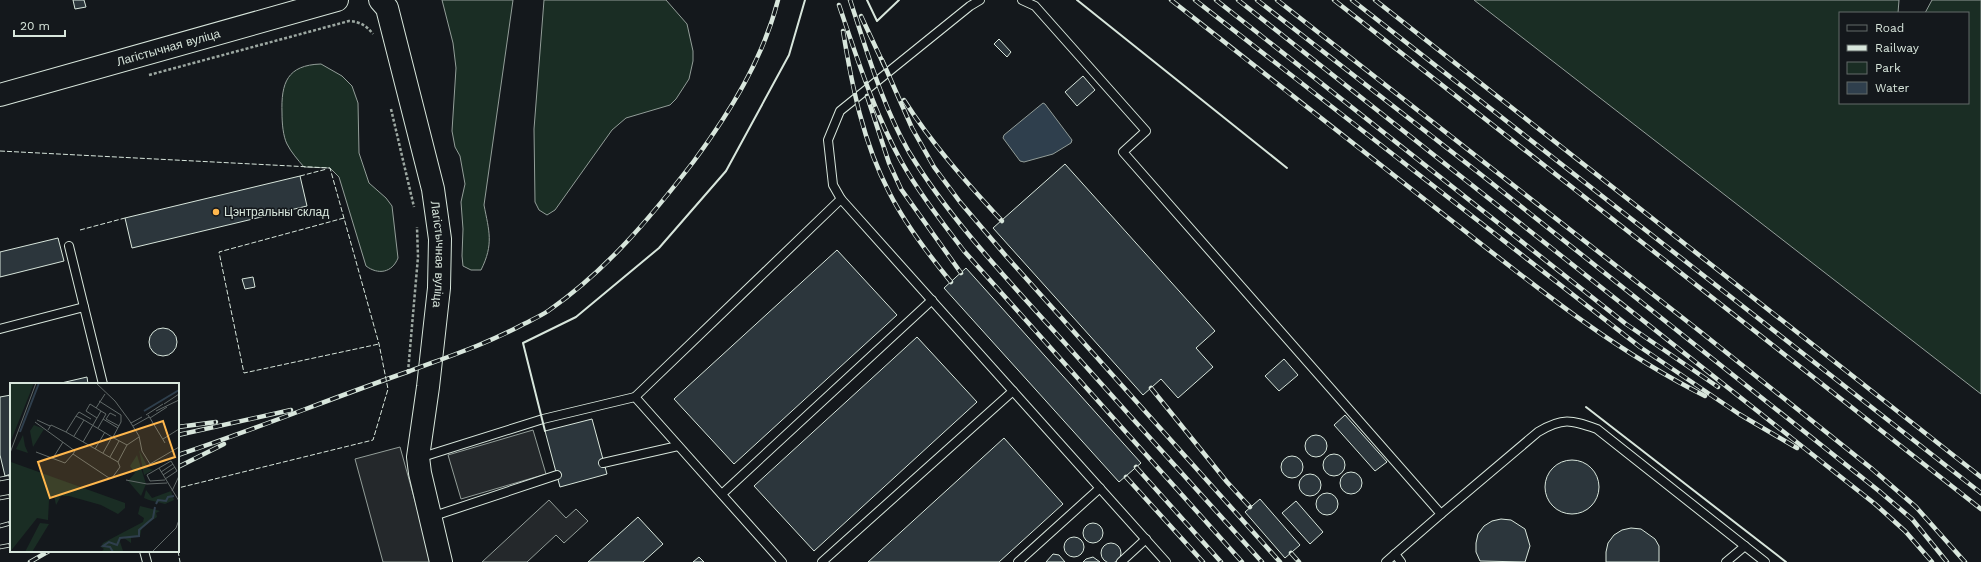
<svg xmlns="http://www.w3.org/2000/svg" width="1981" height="562" viewBox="0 0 1981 562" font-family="'Work Sans',sans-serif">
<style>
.green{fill:#1a2d24;stroke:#939e99}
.parking{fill:#24282b;stroke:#939e99}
.water{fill:#2f3f4d;stroke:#939e99}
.building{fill:#2c363c;stroke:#d8e6dc}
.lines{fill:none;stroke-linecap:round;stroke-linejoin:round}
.lane-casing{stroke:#d8e6dc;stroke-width:10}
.secondary-casing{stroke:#d8e6dc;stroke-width:24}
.path{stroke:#9da8a2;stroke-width:2.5;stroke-dasharray:3 2;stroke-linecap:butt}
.lane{stroke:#14181c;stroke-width:8}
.secondary{stroke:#14181c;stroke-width:22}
.rail-casing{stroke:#d8e6dc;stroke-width:4.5}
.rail{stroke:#14181c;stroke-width:3;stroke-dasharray:9;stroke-linecap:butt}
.fence{stroke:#d8e6dc;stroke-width:1;stroke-dasharray:5 2;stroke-linecap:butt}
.wall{stroke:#d8e6dc;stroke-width:2}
.poi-dot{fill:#ffb74d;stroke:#14181c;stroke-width:1.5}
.labels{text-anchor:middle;stroke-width:3;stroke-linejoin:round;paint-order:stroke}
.street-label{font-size:12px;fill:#d8e6dc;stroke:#14181c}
.poi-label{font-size:12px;fill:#d8e6dc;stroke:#14181c;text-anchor:start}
.inset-river{fill:none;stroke:#2f3f4d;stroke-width:2}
.inset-road{fill:none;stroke:#626a69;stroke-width:1}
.view{fill:#ffb74d;fill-opacity:0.15;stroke:#ffb74d;stroke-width:2}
.inset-edge{fill:none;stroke:#d8e6dc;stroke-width:2}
</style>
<rect width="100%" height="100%" fill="#14181c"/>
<g class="green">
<path d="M 442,0 L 513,0 L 484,205 C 489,231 494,244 481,270 L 471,270 L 463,266 L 462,256 L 463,229 L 461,202 L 465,184 L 460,156 L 455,147 L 452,131 L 456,68 L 453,43 Z"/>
<path d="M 544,0 L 666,0 L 687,24 L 693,51 L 693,61 L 689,79 L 676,99 L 670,105 L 626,118 L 612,130 L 555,210 L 547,215 L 539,210 L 535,202 L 534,129 Z"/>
<path d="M 1474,0 L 1899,0 L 1898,13 L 1840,13 L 1840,103 L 1968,103 L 1968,13 L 1925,13 L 1932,0 L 1981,0 L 1981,394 Z"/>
<path d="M 321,64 L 342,76 L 352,86 L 358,103 L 359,153 L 369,183 L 386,198 L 392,206 L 398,258 C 392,273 378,275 366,266 L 339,177 L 330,168 L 304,167 C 298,160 291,152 287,144 C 283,136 282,123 282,113 C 281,83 287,65 321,64 Z"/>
</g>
<g class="parking">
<path d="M 533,430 L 546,474 L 461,499 L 448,455 Z"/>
<path d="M 400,447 L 432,562 L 383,562 L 355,459 Z"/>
<path d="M 549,500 L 566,518 L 576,509 L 588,521 L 564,543 L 556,535 L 527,562 L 482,562 Z"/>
</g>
<path class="water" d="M 1043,103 L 1045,104 L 1072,140 L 1071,143 L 1053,154 L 1024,162 L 1020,161 L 1003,138 L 1004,135 Z"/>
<g class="building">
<path d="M 73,0 L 84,0 L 86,7 L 75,9 Z"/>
<path d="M 999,39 L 1011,52 L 1007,57 L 994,44 Z"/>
<path d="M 1083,76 L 1095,90 L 1077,106 L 1065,92 Z"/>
<path d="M 1065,164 L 1215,331 L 1196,348 L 1213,367 L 1178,398 L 1161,379 L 1143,395 L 993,228 Z"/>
<path d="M 300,176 L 307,206 L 132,248 L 125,218 Z"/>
<path d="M 58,238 L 64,261 L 0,277 L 0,252 Z"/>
<path d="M 837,250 L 897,315 L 734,464 L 674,399 Z"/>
<path d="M 966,268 L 1141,463 L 1119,482 L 944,288 Z"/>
<path d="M 253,277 L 255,287 L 245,289 L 242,279 Z"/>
<circle cx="163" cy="342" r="14"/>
<path d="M 917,337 L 977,402 L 814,551 L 754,486 Z"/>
<path d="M 1284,359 L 1298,375 L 1279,391 L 1265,376 Z"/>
<path d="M 87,377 L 88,384 L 57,384 Z"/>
<path d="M 11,395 L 11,474 L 5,476 L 0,455 L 0,397 Z"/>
<path d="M 1345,415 L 1387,462 L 1375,471 L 1334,425 Z"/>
<path d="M 592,419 L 607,474 L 560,487 L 545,431 Z"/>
<circle cx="1316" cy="446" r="11"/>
<path d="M 1004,438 L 1063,504 L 999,562 L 868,562 Z"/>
<circle cx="1334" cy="465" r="11"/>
<circle cx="1292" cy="467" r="11"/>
<circle cx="1572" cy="487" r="27"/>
<circle cx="1351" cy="483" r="11"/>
<circle cx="1310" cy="485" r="11"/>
<circle cx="1327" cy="504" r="11"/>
<path d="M 1260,499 L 1300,545 L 1285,558 L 1245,512 Z"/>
<path d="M 1296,501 L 1323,532 L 1310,544 L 1282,513 Z"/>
<path d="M 638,517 L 663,544 L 643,562 L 588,562 Z"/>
<path d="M 1501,519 L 1511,520 L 1525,529 L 1530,546 L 1525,562 L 1480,561 L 1476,552 L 1476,543 L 1478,534 L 1484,526 L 1492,521 Z"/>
<circle cx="1093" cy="533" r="10"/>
<path d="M 1631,528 L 1641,529 L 1655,539 L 1659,546 L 1659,562 L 1606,562 L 1606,552 L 1608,543 L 1614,535 L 1622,530 Z"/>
<circle cx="1074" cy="547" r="10"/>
<circle cx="1111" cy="553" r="10"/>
<path d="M 1053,554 L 1059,555 L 1065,562 L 1046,562 Z"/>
<path d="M 699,557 L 704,562 L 693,562 Z"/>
<path d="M 1093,557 L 1100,562 L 1083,562 L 1086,559 Z"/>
</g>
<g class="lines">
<defs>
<g id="lane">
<path d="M 1022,0 L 1035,6 L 1146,131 L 1123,152 L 1441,514 L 1395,554 L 1401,562"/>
<path d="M 841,199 L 833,185 L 828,140 L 840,111 L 970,6 L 980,0"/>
<path d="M 69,246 L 103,384"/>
<path d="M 0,329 L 84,307"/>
<path d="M 419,458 L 543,419 L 635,397"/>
<path d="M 603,463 L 678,446"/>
<path d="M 722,494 L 932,300"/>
<path d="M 1441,514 L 1538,432 C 1563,417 1571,420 1597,429 L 1765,562"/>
<path d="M 431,517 L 557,475"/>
<path d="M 144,551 L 147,562"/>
<path d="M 782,562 L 635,397 L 841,199 L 1166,562"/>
<path d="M 822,562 L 1013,391"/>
<path d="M 1018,562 L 1100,488"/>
<path d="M 1121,562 L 1146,539"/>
<path d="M 1386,562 L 1395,554"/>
<path d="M 1726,562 L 1745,546"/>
</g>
<g id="secondary">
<path id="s1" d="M 380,0 L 387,8 L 433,189 L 440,239 L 439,288 L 428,387 L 418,457 L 420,473 L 441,562"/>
<path id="s2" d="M 0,95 L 337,0"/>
</g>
</defs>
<use href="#lane" class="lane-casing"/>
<use href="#secondary" class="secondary-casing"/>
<g class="path">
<path d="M 149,75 L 349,21 C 360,22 366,25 373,34"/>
<path d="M 391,109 L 414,207"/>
<path d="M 408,372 L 418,257 L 417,227"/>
</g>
<use href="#lane" class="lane"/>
<use href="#secondary" class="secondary"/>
<defs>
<g id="rail">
<path d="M 850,0 C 867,51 882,105 909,152 C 951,221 1009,281 1063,341 C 1129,415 1196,489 1262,562"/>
<path d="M 1171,0 C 1263,73 1355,145 1447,217 C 1530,282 1611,349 1705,396"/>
<path d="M 1195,0 L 1640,347 L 1739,414 L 1797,448"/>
<path d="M 1216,0 L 1626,324 L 1718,387"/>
<path d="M 1238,0 L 1875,504 L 1905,531 L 1932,562"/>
<path d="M 1257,0 L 1479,173 L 1879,491 L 1912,519 L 1947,562"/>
<path d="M 1277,0 L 1702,333 L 1871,468 L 1916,507 L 1965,562"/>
<path d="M 1334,0 L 1981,509"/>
<path d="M 1352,0 L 1981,493"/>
<path d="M 1375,0 L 1981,477"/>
<path d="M 839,5 C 857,58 874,112 901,161 C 919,193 942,222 964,251 L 1242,562"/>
<path d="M 861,16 L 884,65"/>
<path d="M 843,31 C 852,86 863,142 889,192 C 905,224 928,254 951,282"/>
<path d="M 882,60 L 912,128 L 934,167 L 960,202 L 1006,256 L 1280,562"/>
<path d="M 867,96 L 889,163 L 901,189 L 961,273"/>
<path d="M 904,100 C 932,144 966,182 1002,221"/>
<path d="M 1151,388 L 1227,482 L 1250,507"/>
<path d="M 178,427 L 216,422"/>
<path d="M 178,435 L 291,410"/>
<path d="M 178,455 C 256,429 332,398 410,371 C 447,357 484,345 520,326 C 529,321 539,317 548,311 C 606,271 651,217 694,161 C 730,112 763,59 778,0"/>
<path d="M 178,467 L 224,444"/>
<path d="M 1136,467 L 1221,562"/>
<path d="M 1126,477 L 1203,562"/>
<path d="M 0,479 L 11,477"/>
<path d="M 0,498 L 11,496"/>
<path d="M 0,526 L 11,523"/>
<path d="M 0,547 L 11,545"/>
<path d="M 1291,553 L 1299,562"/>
<path d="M 30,562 L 49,551"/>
</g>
</defs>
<use href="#rail" class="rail-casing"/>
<use href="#rail" class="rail"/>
<g class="fence">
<path d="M 0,151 L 330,168 L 379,344 L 388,389 L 373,440 L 178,488"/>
<path d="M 300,176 L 327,169"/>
<path d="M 344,218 L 219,252 L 244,373 L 379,344"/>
<path d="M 80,230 L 125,218"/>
<path d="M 178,551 L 180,562"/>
</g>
<g class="wall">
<path d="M 867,0 L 877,21 L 899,0"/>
<path d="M 1077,0 L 1287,168"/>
<path d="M 1586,407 L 1786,562"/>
<path d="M 545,431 L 523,343 L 576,317 L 659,248 L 726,171 L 789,55 L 805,0"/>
</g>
</g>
<circle class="poi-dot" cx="216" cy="212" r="4"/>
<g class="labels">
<g class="street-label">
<text dy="4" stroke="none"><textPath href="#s2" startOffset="175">Лагістычная вуліца</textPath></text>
<text dy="4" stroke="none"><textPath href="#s1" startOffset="263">Лагістычная вуліца</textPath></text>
</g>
<g class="poi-label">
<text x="224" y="216">Цэнтральны склад</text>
</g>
</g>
<g transform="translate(10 383)">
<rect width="169" height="169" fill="#14181c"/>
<path d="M 0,0 L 24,0 L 0,60 ZM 24,42 L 34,46 L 23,64 L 20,48 ZM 13,52 L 15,63 L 18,70 L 6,66 ZM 129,67 L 138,85 L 143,87 L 134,92 ZM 127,72 L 136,101 L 131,113 L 118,98 L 125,90 L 120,83 ZM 1,79 L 115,120 L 115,125 L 108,131 L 91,122 L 59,113 L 51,113 L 46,122 L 44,112 L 39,117 L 38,137 L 27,135 L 0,169 ZM 136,107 L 142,115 L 161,108 L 164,117 L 155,121 L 139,117 L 134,115 ZM 130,123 L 150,128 L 146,130 L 147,134 L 132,144 L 130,153 L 121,154 L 121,160 L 114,155 L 109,156 L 113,168 L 91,169 L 94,166 L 91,164 L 93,160 L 133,139 L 134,135 L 128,131 ZM 30,140 L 39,141 L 22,169 L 15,169 Z" fill="#1a2d24"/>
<path class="inset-river" d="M 134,28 L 169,7M 10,49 L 29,0M 146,121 L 148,117 L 156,118 L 158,114 L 164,113M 103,169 L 100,164 L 93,163 L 99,159 L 107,162 L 110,155 L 129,153 L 129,147 L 143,135 L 145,124"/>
<path class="inset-road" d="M 86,0 L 105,18 L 119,37 L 129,53 L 132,68 L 140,81 L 169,64M 89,18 L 111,32 L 111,39 L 103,54M 154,21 L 169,11M 86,25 L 95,11M 146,28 L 169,17M 136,32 L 153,21M 138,32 L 140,35 L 157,24M 66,33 L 69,29 L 81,36M 106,33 L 100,30 L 96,36 L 109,43M 140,35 L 155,60M 93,36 L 108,45M 27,37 L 40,43M 74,37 L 102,54 L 93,70M 25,39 L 65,68 L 63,71 L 99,95 L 102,95 L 110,84 L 108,79M 121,40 L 132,34M 123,43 L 139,34M 88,45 L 96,31 L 91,28M 38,47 L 41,42 L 56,49 L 108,79 L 117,62 L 102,54M 56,49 L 66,33 L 74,37 L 64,53M 153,56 L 169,46M 73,59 L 87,35 L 76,28 L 80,21 L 91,28 L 87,35M 117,62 L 129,54M 85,66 L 95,49M 26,69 L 55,80 L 63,71M 0,70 L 26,0M 100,74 L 109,58M 43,75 L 53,59M 149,85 L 161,78 L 167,88 L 155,96M 151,89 L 163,81M 153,92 L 165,84M 116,97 L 137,101 L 157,100M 155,97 L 140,98 L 137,92 L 149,85 L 169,118M 162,108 L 169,93M 142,169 L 166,145 L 169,137"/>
<path class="view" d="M 153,38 L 165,74 L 40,115 L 28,79 Z"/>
<rect width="169" height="169" class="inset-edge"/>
</g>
<rect x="1839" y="12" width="130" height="92" fill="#14181c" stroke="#626a69"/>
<rect x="1847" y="25" width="20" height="6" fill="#14181c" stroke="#626a69"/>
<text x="1875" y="32" font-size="12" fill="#d8e6dc">Road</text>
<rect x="1847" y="45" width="20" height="6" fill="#d8e6dc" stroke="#626a69"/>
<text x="1875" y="52" font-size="12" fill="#d8e6dc">Railway</text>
<rect x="1847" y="62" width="20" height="12" fill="#1a2d24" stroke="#626a69"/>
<text x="1875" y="72" font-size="12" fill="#d8e6dc">Park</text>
<rect x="1847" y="82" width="20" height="12" fill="#2f3f4d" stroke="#626a69"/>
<text x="1875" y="92" font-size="12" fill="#d8e6dc">Water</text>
<path d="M14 30v6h51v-6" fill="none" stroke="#d8e6dc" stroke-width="2"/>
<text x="20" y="30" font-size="12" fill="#d8e6dc" stroke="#14181c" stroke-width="3" paint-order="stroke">20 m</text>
</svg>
